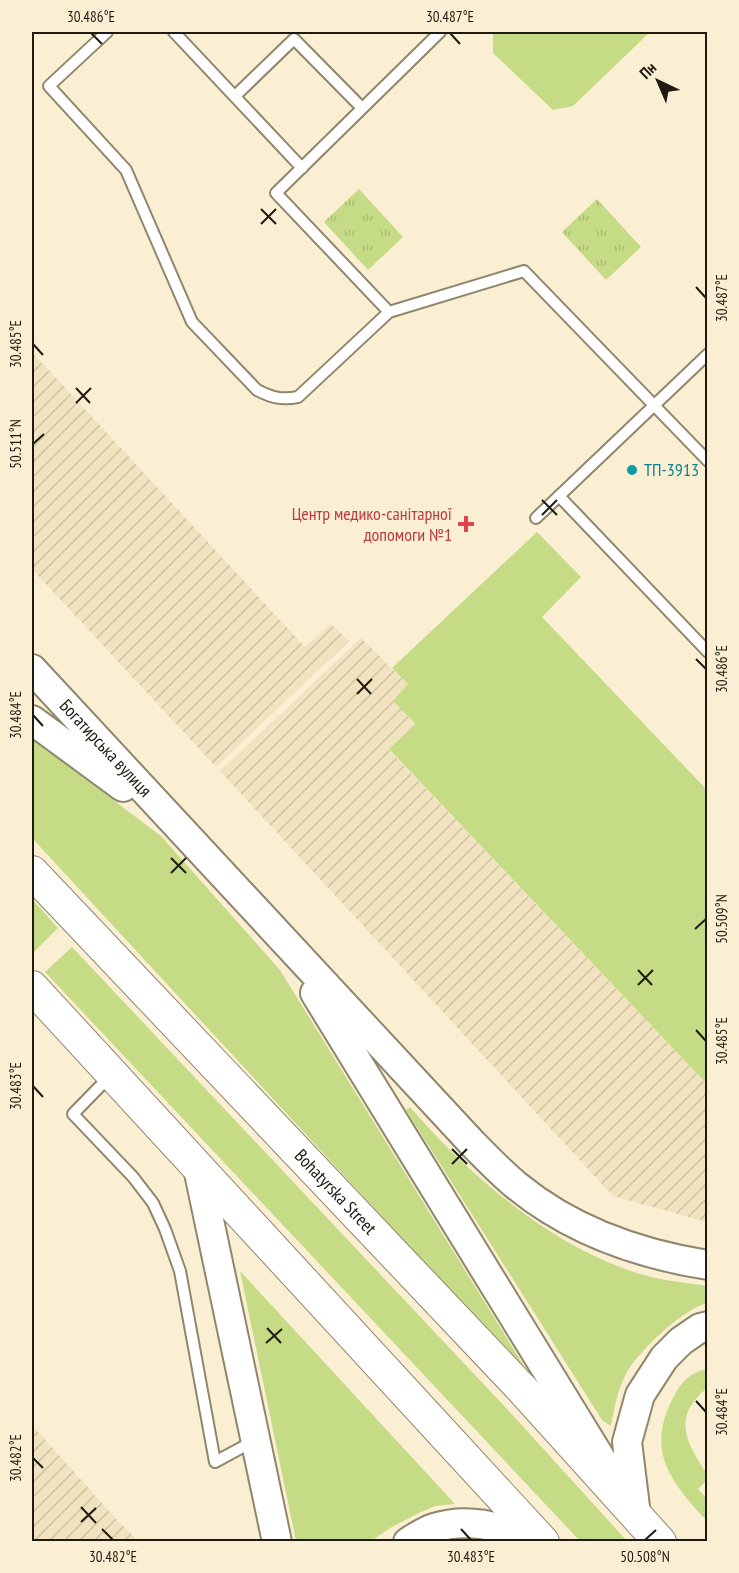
<svg xmlns="http://www.w3.org/2000/svg" width="739" height="1573" viewBox="0 0 739 1573" font-family="'PT Sans Narrow',sans-serif">
<style>
.industrial{fill:url(#industrial-furrows)}
.grass{fill:#c6db85}
.park{fill:url(#park-tufts)}
.lines{fill:none;stroke-linecap:round;stroke-linejoin:round}
.service-casing{stroke:#90866c;stroke-width:14}
.secondary-casing{stroke:#90866c;stroke-width:32}
.primary-casing{stroke:#90866c;stroke-width:34}
.service{stroke:#fff;stroke-width:10}
.secondary{stroke:#fff;stroke-width:28}
.primary{stroke:#fff;stroke-width:32}
.ticks{fill:none;stroke:#1f1b11;stroke-width:2}
.culture-dot{fill:#0f9aa8;stroke:#faefd3;stroke-width:2}
.health-dot{fill:#e0444e;stroke:#faefd3;stroke-width:2}
.labels{text-anchor:middle;stroke-width:4.5;stroke-linejoin:round;paint-order:stroke}
.culture-label{font-size:18px;fill:#0d838f;stroke:#faefd3;text-anchor:start}
.health-label{font-size:18px;fill:#be3a42;stroke:#faefd3;text-anchor:end}
.street-label{font-size:18px;fill:#1f1b11;stroke:#faefd3}
.neatline{fill:none;stroke:#1f1b11;stroke-width:2}
.ticks-label{font-size:15px;text-anchor:middle;fill:#1f1b11}
</style>
<defs>
<pattern id="industrial-furrows" width="10" height="10" patternUnits="userSpaceOnUse" patternTransform="scale(1.5)"><rect width="10" height="10" fill="#f1e3bf"/><path d="M-1 1l2-2M0 10L10 0M9 11l2-2" fill="none" stroke="#cec2a3"/></pattern>
<pattern id="park-tufts" width="24" height="20" patternUnits="userSpaceOnUse" patternTransform="scale(1.5)"><rect width="24" height="20" fill="#c6db85"/><path d="M3 7l-1-3M5 7V3M7 7l1-3M15 17l-1-3M17 17v-4M19 17l1-3" fill="none" stroke="#aabb72"/></pattern>
</defs>
<rect width="100%" height="100%" fill="#faefd3"/>
<g class="industrial">
<path d="M 32,352 L 305,647 L 331,624 L 349,641 L 216,767 L 32,569 Z"/>
<path d="M 361,638 L 408,684 L 416,724 L 389,750 L 707,1084 L 707,1222 L 613,1196 L 220,771 Z"/>
<path d="M 32,1425 L 117,1520 L 138,1541 L 32,1541 Z"/>
</g>
<g class="grass">
<path d="M 493,32 L 650,32 L 573,106 L 553,110 L 493,53 Z"/>
<path d="M 537,532 L 581,577 L 542,617 L 707,790 L 707,1084 L 389,749 L 416,724 L 393,701 L 408,684 L 392,668 Z"/>
<path d="M 32,739 L 161,836 L 280,970 L 532,1379 L 32,838 Z"/>
<path d="M 32,899 L 58,928 L 32,954 Z"/>
<path d="M 72,947 L 507,1409 L 627,1541 L 580,1541 L 45,972 Z"/>
<path d="M 410,1107 C 469,1175 545,1241 631,1271 C 655,1280 682,1282 707,1286 L 707,1303 C 682,1310 640,1350 627,1372 C 618,1388 614,1408 611,1426 L 602,1420 L 406,1110 Z"/>
<path d="M 240,1271 L 455,1504 L 435,1506 L 419,1513 L 390,1528 L 371,1541 L 296,1541 Z"/>
<path d="M 707,1369 L 707,1388 C 678,1412 681,1433 700,1463 C 703,1469 708,1473 707,1480 L 698,1489 L 707,1499 L 707,1521 C 670,1481 645,1451 674,1396 C 681,1382 691,1372 707,1369 Z"/>
</g>
<g class="park">
<path d="M 359,189 L 403,237 L 368,270 L 324,222 Z"/>
<path d="M 597,199 L 641,247 L 606,280 L 562,232 Z"/>
</g>
<g class="lines">
<defs>
<g id="service">
<path d="M 107,32 L 49,86 L 126,170 L 192,322 L 257,390 C 272,398 282,400 298,397 L 389,312 L 524,271 L 708,461"/>
<path d="M 174,32 L 302,168"/>
<path d="M 235,96 L 294,39 L 362,108"/>
<path d="M 389,312 L 276,193 L 440,32"/>
<path d="M 559,496 L 708,652"/>
<path d="M 536,518 L 708,354"/>
<path d="M 110,1076 L 73,1114 L 133,1177 L 153,1203 L 165,1229 L 180,1271 L 215,1462 L 254,1441"/>
</g>
<g id="secondary">
<path id="s1" d="M 32,669 L 473,1144 C 487,1158 501,1173 517,1186 C 572,1231 638,1254 708,1265"/>
<path d="M 32,720 L 123,787"/>
<path d="M 315,993 L 611,1475"/>
<path d="M 198,1168 L 277,1542"/>
<path d="M 636,1515 L 627,1442 L 640,1395 L 664,1358 L 681,1341 L 700,1328 L 708,1326"/>
<path d="M 408,1542 C 416,1537 425,1531 434,1528 C 464,1518 502,1524 529,1542"/>
</g>
<g id="primary">
<path id="s2" d="M 32,872 L 522,1389 L 660,1542"/>
<path d="M 32,987 L 543,1542"/>
</g>
</defs>
<use href="#service" class="service-casing"/>
<use href="#secondary" class="secondary-casing"/>
<use href="#primary" class="primary-casing"/>
<use href="#service" class="service"/>
<use href="#secondary" class="secondary"/>
<use href="#primary" class="primary"/>
</g>
<path class="ticks" d="M 91,33 L 102,44M 450,33 L 460,44M 261,209 L 276,224M 261,224 L 276,209M 696,287 L 706,298M 33,344 L 43,355M 76,388 L 90,403M 76,403 L 91,388M 33,444 L 44,434M 542,500 L 557,515M 542,515 L 557,500M 696,659 L 706,669M 357,679 L 371,694M 357,694 L 372,679M 33,715 L 43,726M 171,858 L 186,873M 171,873 L 186,858M 695,929 L 706,919M 638,970 L 652,985M 638,985 L 653,970M 696,1030 L 706,1041M 33,1086 L 43,1097M 452,1149 L 467,1164M 452,1164 L 467,1149M 267,1328 L 281,1343M 266,1343 L 282,1329M 696,1401 L 706,1412M 33,1458 L 43,1468M 81,1507 L 96,1523M 81,1522 L 96,1508M 102,1529 L 113,1540M 461,1529 L 471,1540M 645,1540 L 656,1530"/>
<circle class="culture-dot" cx="632" cy="470" r="6"/>
<path class="health-dot" d="M463 515h6v6h6v6h-6v6h-6v-6h-6v-6h6z"/>
<g class="labels">
<g class="culture-label">
<text x="644" y="476">ТП-3913</text>
</g>
<g class="health-label">
<text x="452" y="520">Центр медико-санітарної<tspan x="452" dy="21">допомоги №1</tspan></text>
</g>
<g class="street-label">
<text dy="6" stroke="none"><textPath href="#s1" startOffset="108">Богатирська вулиця</textPath></text>
<text dy="6" stroke="none"><textPath href="#s2" startOffset="441">Bohatyrska Street</textPath></text>
</g>
</g>
<rect width="739" height="1573" fill="none" stroke="#faefd3" stroke-width="66"/>
<g transform="translate(658 81) rotate(316)" stroke="#faefd3" stroke-width="4.5" paint-order="stroke">
<path d="M0-4.5L10 22L0 15L-10 22Z" fill="#1f1b11"/>
<text y="-9" font-size="16" font-weight="bold" text-anchor="middle" fill="#1f1b11">Пн</text>
</g>
<rect x="33" y="33" width="673" height="1507" class="neatline"/>
<g class="ticks-label">
<text x="91" y="22">30.486°E</text>
<text x="450" y="22">30.487°E</text>
<text transform="translate(722 298) rotate(-90)" y="5">30.487°E</text>
<text transform="translate(16 344) rotate(-90)" y="5">30.485°E</text>
<text transform="translate(16 444) rotate(-90)" y="5">50.511°N</text>
<text transform="translate(722 669) rotate(-90)" y="5">30.486°E</text>
<text transform="translate(16 715) rotate(-90)" y="5">30.484°E</text>
<text transform="translate(722 919) rotate(-90)" y="5">50.509°N</text>
<text transform="translate(722 1041) rotate(-90)" y="5">30.485°E</text>
<text transform="translate(16 1086) rotate(-90)" y="5">30.483°E</text>
<text transform="translate(722 1412) rotate(-90)" y="5">30.484°E</text>
<text transform="translate(16 1458) rotate(-90)" y="5">30.482°E</text>
<text x="113" y="1562">30.482°E</text>
<text x="471" y="1562">30.483°E</text>
<text x="645" y="1562">50.508°N</text>
</g>
</svg>
